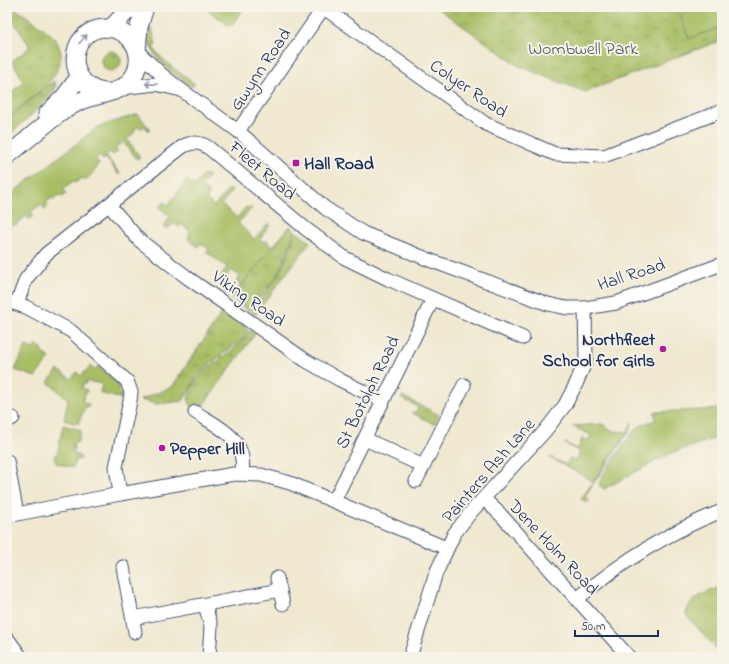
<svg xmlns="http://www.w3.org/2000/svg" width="729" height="664" viewBox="0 0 729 664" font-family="'Indie Flower',sans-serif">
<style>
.grass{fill:url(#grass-tufts);stroke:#617660}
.park{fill:url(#park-crowns);stroke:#617660}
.garden{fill:#a7be63;stroke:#617660}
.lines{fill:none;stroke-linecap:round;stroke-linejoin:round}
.minor-casing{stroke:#3b4b6f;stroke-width:15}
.major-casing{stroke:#3b4b6f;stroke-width:19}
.minor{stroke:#fff;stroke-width:13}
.major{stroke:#fff;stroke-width:17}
.oneway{stroke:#8d97ae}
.poi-dot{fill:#b5179e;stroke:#f7f3e8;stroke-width:1.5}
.labels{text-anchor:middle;stroke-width:4;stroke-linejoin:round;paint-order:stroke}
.park-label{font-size:18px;fill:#455a60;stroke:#f7f3e8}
.street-label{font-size:18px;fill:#1b2f5e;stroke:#f7f3e8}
.poi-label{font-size:18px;font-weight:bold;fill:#1b2f5e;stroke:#f7f3e8;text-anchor:start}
</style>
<defs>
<pattern id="grass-tufts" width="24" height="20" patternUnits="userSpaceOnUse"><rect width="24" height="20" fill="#a7be63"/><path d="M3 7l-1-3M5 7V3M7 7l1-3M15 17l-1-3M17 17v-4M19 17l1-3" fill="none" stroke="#879b55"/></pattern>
<pattern id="park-crowns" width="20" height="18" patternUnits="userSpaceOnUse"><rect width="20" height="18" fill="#a7be63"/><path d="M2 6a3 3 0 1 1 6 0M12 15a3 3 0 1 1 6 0" fill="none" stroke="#879b55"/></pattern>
</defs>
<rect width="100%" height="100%" fill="#f7f3e8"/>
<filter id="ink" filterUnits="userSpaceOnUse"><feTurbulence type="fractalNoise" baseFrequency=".025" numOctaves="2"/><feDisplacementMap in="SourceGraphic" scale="8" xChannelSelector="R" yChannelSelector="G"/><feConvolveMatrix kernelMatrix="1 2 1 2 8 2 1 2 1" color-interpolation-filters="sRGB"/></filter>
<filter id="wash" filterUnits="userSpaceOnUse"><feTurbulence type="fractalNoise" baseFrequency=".012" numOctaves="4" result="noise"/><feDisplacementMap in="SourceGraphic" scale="16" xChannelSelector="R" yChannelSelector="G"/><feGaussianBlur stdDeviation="0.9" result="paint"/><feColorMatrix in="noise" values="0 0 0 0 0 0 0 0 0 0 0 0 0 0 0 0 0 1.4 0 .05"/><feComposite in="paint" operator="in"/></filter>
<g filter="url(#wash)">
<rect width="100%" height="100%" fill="#f0e8cf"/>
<g class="grass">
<path d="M 7,7 L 13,7 C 23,14 48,30 55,39 C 78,70 28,101 7,117 L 7,95 L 21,85 L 23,80 L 12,61 L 28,49 L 29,45 L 7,12 Z"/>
<path d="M 145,27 L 152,29 L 156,45 L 153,47 C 162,62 181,73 195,84 L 192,87 C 169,71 149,57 145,27 Z"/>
<circle cx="111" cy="61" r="10"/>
<path d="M 54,81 L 56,87 L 44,103 L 7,137 L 7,119 Z"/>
<path d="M 290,226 L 294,230 L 294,234 L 278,275 L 250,310 L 248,311 L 231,298 Z"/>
<path d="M 295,231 L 310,242 L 255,315 L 252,313 L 253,309 C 274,284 287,264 295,231 Z"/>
<path d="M 223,311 L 249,329 L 242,340 L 213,361 L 197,376 L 183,401 L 157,404 L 140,400 L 172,387 Z"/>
<path d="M 250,331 L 255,334 L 202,407 L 199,411 L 191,406 L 188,399 C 190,392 192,385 197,379 C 212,360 238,352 250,331 Z"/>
<path d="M 632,422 L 630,430 L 585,496 L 590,501 L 586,502 L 581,499 L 628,432 Z"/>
</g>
<path class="park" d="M 436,7 L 722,7 L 722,40 L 585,92 L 519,66 Z"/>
<g class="garden">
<path d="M 204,7 L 244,7 L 232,25 L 229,26 Z"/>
<path d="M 701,7 L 722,7 L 722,26 L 689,39 L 680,15 Z"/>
<path d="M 138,114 L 150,129 L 148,131 L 144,126 L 141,129 L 139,126 L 134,130 L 135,132 L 127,139 L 140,157 L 137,159 L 123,142 L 115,148 L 118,151 L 113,155 L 110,152 L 106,156 L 120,174 L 119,175 L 106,158 L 103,160 L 99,156 L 95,159 L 99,164 L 96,166 L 97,168 L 85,181 L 82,178 L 75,183 L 73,181 L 63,189 L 66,194 L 63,197 L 58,195 L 54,200 L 52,198 L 46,202 L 48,205 L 45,210 L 41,204 L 31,212 L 33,216 L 29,219 L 26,216 L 15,226 L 14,224 L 9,227 L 10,229 L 7,232 L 7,197 L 98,127 Z"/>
<path d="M 204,174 L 209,176 L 201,186 L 210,194 L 206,199 L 214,206 L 229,189 L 232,191 L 221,204 L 237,218 L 246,207 L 252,208 L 238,223 L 254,239 L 269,223 L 270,225 L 262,235 L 263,236 L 260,240 L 264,242 L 266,240 L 272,247 L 283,235 L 241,286 L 236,282 L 240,276 L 231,270 L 223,281 L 219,280 L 227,267 L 206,252 L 209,249 L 201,243 L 198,247 L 188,239 L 190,231 L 181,224 L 179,227 L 174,223 L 167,229 L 163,227 L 170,217 L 159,207 L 164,202 L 168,205 L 187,180 L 194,186 Z"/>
<path d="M 36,345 L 43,349 L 41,352 L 50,358 L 35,377 L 15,370 L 26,346 L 34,349 Z"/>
<path d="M 90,366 L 94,370 L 98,366 L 117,383 L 122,399 L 100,393 L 102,384 L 87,381 L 86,384 L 83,384 L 82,388 L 87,390 L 82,402 L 89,404 L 88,408 L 85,407 L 78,424 L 64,420 L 68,399 L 48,382 L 58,370 L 71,379 L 77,372 L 81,376 Z"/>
<path d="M 402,396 L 439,415 L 434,424 L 411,412 L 415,413 L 418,407 L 401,398 Z"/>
<path d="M 722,409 L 722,436 L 671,453 L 604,489 L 599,485 C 599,478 630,435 636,429 C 642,424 649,422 656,420 L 654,412 Z"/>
<path d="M 602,424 L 613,431 L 628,432 L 593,481 L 549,457 L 566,465 L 570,458 L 576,461 L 580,452 L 564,443 L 578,449 L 582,438 L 588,441 L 591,435 L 572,426 Z"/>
<path d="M 63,425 L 81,430 L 78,442 L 74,442 L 73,446 L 74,447 L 73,453 L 81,457 L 80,460 L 76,459 L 73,468 L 56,463 L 54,455 L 57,455 Z"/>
<path d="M 722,586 L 722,655 L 686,615 C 688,597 708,593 722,586 Z"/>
</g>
</g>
<g filter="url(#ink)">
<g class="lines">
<defs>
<g id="minor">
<path d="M 324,8 L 486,124 L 555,154 L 604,156 L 722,111"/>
<path d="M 137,51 L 160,73 L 180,89 L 238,131 L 325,208 L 363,233 L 432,261 L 548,304 L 567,308 L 585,308 L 616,303 L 722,264"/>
<path d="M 121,88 L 156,84 L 177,89"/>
<path d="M 238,131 L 324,7"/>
<path d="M 109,205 L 139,240 L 188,278 L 305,360 L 340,380 L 383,401"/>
<path d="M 7,301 L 26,307 L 71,331 L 127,381 L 131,392 L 130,401 L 116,467 L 120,494 L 7,516"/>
<path d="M 17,303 L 26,279 L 46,254 L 182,147 C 192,141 200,142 209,148 L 306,229 L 345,258 L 388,279 L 523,338"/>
<path d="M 195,412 C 220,428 247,438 242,473"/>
<path d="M 7,421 L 13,418"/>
<path d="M 365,439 L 423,466"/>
<path d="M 7,461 L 17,514"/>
<path d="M 416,481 L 464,385"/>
<path d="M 120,494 L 234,474 L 261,475 L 290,483 L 446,548"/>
<path d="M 484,499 L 500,514 L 629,657"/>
<path d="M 334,501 L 433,299"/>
<path d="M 123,567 L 135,632"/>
<path d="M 277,578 L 283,604"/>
<path d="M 577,599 C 621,562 668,532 722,511"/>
<path d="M 205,605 L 211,626 L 209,657"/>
<path d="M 133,618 L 280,590"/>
<path d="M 7,638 L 21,657"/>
<path d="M 410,657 L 436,573 L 454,534 L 471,512 L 545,431 L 565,405 L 576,384 L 586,360 L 585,308"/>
</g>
<g id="major">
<path d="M 110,29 L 131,7"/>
<path d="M 137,51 L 139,27 L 145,7"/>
<path d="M 47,114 L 64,97 L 79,77"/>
<path d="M 7,156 C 29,139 59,110 83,100 C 98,94 119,94 130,81 C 139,71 141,55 134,44 C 128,34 117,28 106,28 C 64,29 65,91 108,92"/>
</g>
</defs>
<use href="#minor" class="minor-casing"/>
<use href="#major" class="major-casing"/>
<use href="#minor" class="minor"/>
<use href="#major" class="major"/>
</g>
<defs><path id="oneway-shaft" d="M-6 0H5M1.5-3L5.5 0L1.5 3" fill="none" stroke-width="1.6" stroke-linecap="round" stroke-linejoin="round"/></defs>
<g class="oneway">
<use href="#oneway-shaft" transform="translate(83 39) rotate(-48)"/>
<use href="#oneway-shaft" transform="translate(151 84) rotate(-179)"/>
</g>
</g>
<g class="poi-dot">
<rect x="292" y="159" width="8" height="8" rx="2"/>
<circle cx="663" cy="349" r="4"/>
<circle cx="162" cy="448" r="4"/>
</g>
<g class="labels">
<g class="park-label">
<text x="583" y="54">Wombwell Park</text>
</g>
<g class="street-label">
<text transform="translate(260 69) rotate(-56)" y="6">Gwynn Road</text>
<text transform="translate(469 88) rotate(34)" y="6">Colyer Road</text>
<text transform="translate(263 170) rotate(40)" y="6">Fleet Road</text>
<text transform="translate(631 274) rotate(-18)" y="6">Hall Road</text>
<text transform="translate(249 298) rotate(35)" y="6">Viking Road</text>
<text transform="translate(367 392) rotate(-64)" y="6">St Botolph Road</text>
<text transform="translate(488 470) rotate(-49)" y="6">Painters Ash Lane</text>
<text transform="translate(554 547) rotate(47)" y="6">Dene Holm Road</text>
</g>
<g class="poi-label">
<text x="304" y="169">Hall Road</text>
<text x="655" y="345" text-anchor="end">Northfleet<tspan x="655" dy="21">School for Girls</tspan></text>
<text x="170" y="454">Pepper Hill</text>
</g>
</g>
<rect width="729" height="664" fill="none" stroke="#f7f3e8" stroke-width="24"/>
<path d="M575 630v6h83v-6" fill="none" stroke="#1b2f5e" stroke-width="2"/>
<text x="581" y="630" font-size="12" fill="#1b2f5e" stroke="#f7f3e8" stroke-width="3" paint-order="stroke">50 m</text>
</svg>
